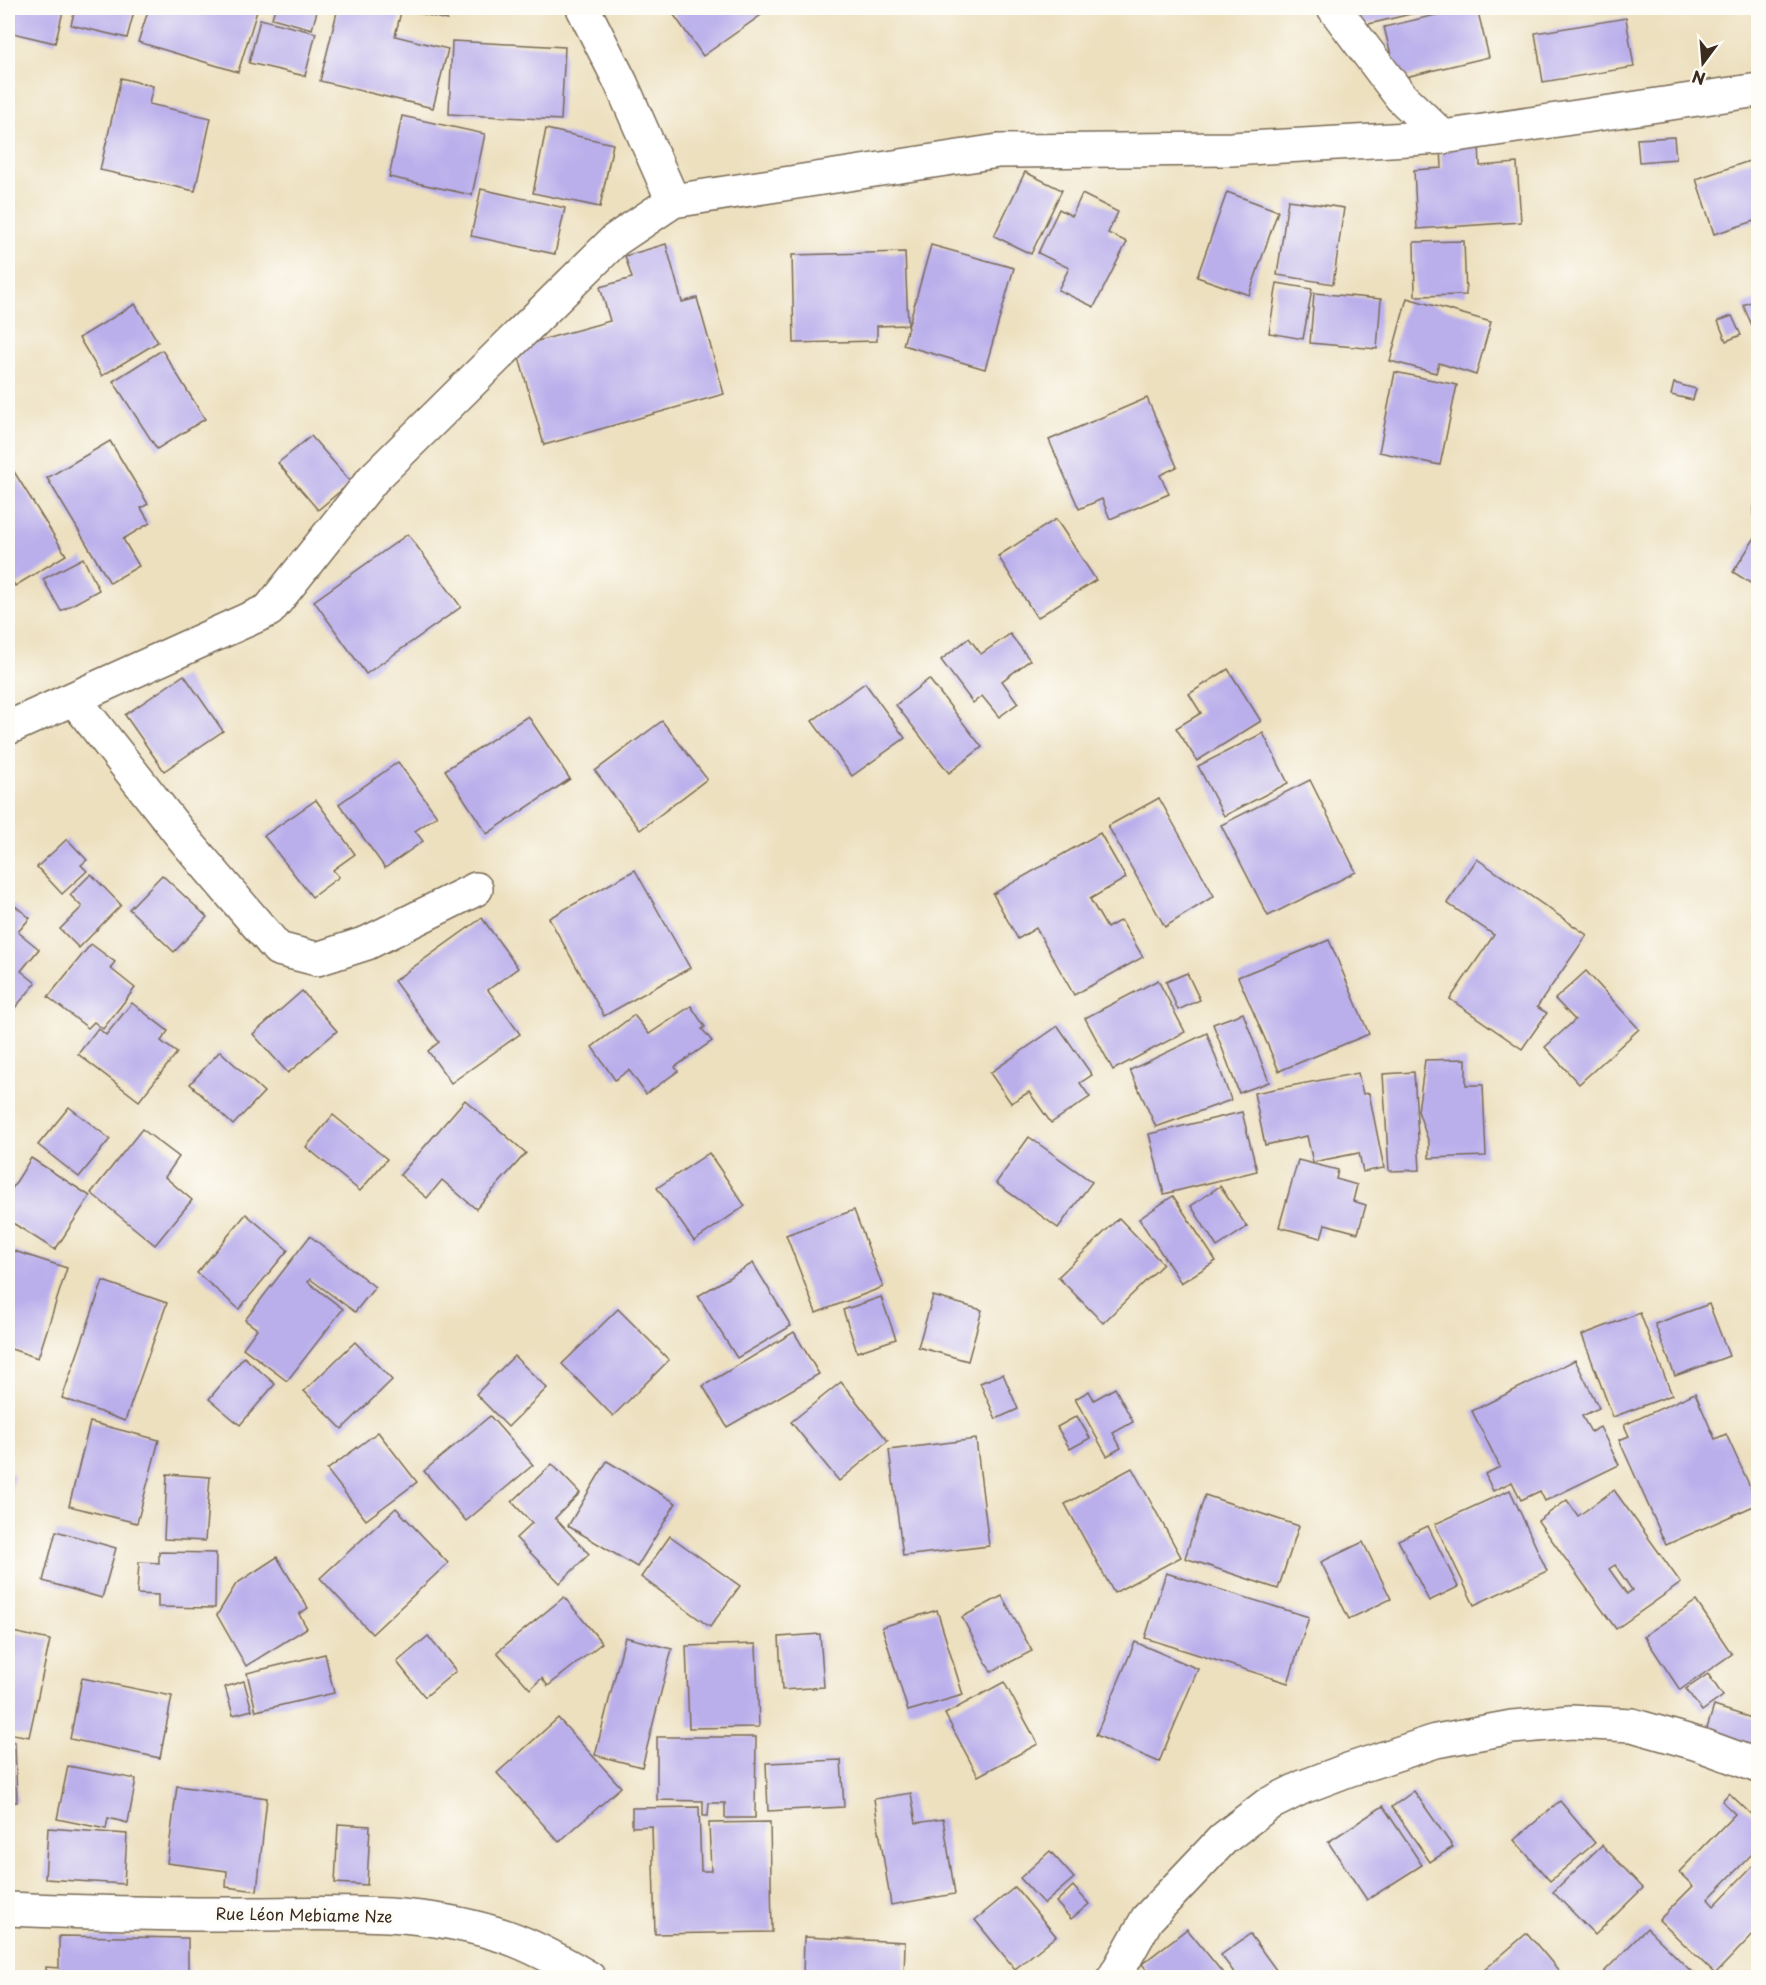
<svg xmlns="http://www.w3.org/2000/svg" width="1766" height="1985" viewBox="0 0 1766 1985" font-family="'Playpen Sans',sans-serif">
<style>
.building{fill:#baafeb;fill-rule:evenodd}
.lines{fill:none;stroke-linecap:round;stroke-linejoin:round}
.street-casing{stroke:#796a56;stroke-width:36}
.street{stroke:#fff;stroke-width:33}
.labels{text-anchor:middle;stroke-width:6;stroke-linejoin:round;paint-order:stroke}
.street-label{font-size:16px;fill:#3b2a1e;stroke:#fdfcf7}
</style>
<rect width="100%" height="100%" fill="#fdfcf7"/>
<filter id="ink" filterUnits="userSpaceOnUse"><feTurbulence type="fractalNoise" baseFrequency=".0167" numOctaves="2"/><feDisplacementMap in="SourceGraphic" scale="12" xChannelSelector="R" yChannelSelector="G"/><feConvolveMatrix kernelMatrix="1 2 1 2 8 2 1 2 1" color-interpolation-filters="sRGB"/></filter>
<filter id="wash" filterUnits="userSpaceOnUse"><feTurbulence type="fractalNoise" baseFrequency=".008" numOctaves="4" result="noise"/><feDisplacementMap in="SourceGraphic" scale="24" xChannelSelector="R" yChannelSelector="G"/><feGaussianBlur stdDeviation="1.35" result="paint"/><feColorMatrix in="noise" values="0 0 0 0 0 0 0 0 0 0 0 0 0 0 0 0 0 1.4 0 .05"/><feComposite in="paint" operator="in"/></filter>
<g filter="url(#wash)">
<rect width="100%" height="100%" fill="#ede0bf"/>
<g id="blocks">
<g class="building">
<path d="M 8,8 L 64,8 L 55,43 L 8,32 Z"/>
<path d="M 75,8 L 135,8 L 127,38 L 71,25 Z"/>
<path d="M 149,8 L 258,8 L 238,72 L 138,42 Z"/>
<path d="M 275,8 L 318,8 L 312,29 L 272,18 Z"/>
<path d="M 338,8 L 402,8 L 395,36 L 448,49 L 433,108 L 320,81 Z"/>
<path d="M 416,8 L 450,8 L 447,20 L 415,12 Z"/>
<path d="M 669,8 L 756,8 L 761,15 L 703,56 Z"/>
<path d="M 1352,8 L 1436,8 L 1356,27 Z"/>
<path d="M 1466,8 L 1477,8 L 1489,57 L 1397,79 L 1384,27 Z"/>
<path d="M 1626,18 L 1634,67 L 1543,82 L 1535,33 Z"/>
<path d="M 260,19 L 316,33 L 305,76 L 249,63 Z"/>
<path d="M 452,41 L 565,47 L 561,120 L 449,114 Z"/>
<path d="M 121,78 L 153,86 L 149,104 L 211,118 L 195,191 L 100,170 Z"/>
<path d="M 402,116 L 485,134 L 472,195 L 389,177 Z"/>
<path d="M 546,129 L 613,144 L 600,207 L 533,193 Z"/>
<path d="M 1674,137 L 1676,159 L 1639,162 L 1637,139 Z"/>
<path d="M 1479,144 L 1480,166 L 1517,163 L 1521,222 L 1417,229 L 1414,170 L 1442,168 L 1441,147 Z"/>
<path d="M 1758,158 L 1758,220 L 1714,234 L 1696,179 Z"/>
<path d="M 1025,172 L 1062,190 L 1031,254 L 994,236 Z"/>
<path d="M 481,189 L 565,208 L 555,254 L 471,236 Z"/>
<path d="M 1227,192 L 1278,211 L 1249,295 L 1197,277 Z"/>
<path d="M 1082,194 L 1118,212 L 1108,233 L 1127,242 L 1094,307 L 1058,290 L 1069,268 L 1038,253 L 1059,209 L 1072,216 Z"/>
<path d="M 1288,200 L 1344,208 L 1333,284 L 1277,275 Z"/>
<path d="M 1464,241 L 1466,295 L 1415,296 L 1414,242 Z"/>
<path d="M 666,244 L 682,302 L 697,298 L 724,394 L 544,445 L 516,347 L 610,321 L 600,287 L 632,278 L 625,256 Z"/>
<path d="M 931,245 L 1014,268 L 985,369 L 903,345 Z"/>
<path d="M 905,252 L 908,325 L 877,326 L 877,341 L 794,343 L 792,255 Z"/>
<path d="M 1277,283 L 1312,289 L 1303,339 L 1269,333 Z"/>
<path d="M 1314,293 L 1381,299 L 1377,349 L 1310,343 Z"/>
<path d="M 1407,298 L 1491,322 L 1476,375 L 1439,363 L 1436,373 L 1390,361 Z"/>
<path d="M 1758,299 L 1758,339 L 1743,305 Z"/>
<path d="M 135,304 L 158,342 L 102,376 L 79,338 Z"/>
<path d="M 1732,316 L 1741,335 L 1726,341 L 1718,321 Z"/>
<path d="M 162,350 L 205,419 L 157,449 L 113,381 Z"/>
<path d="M 1395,372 L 1457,385 L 1440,465 L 1379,452 Z"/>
<path d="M 1674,383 L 1696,389 L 1693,400 L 1671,395 Z"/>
<path d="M 1147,398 L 1177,467 L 1160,475 L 1169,494 L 1110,519 L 1102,499 L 1079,509 L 1049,440 Z"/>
<path d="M 311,436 L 351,482 L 318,510 L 278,463 Z"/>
<path d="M 110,441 L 148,504 L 141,508 L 150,523 L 123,539 L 139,566 L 110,583 L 47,478 Z"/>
<path d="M 8,462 L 66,555 L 15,586 L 8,574 Z"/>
<path d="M 1757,489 L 1758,489 L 1758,516 L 1753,515 Z"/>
<path d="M 1056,519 L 1096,580 L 1037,618 L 998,556 Z"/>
<path d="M 408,534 L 461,607 L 366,674 L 314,601 Z"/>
<path d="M 1756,536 L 1758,538 L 1758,588 L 1733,572 Z"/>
<path d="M 83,558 L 99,590 L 61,611 L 43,579 Z"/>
<path d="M 1010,634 L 1030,660 L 1002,681 L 1018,703 L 999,717 L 982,696 L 973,703 L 941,660 L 969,638 L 981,654 Z"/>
<path d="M 1228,669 L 1261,721 L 1197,761 L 1176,728 L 1201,713 L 1189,694 Z"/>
<path d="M 184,675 L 223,731 L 164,771 L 125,715 Z"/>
<path d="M 929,679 L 982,747 L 949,773 L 896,705 Z"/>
<path d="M 865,683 L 905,738 L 852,776 L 812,721 Z"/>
<path d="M 528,716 L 570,779 L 487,834 L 445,770 Z"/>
<path d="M 662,721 L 707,779 L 640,830 L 595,771 Z"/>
<path d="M 1263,733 L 1288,783 L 1224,816 L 1198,766 Z"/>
<path d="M 398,762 L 437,816 L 415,831 L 423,841 L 385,868 L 339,804 Z"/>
<path d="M 1310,780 L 1356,872 L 1268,916 L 1221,825 Z"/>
<path d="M 1159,798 L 1214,896 L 1165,927 L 1108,826 Z"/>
<path d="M 316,800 L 355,854 L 333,870 L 339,877 L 312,897 L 264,836 Z"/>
<path d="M 1100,833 L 1126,878 L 1090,899 L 1107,928 L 1121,920 L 1143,957 L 1074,995 L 1036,928 L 1018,939 L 993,894 Z"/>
<path d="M 67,839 L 87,860 L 81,865 L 87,871 L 62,894 L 37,867 Z"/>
<path d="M 1477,859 L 1587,935 L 1537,1007 L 1547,1013 L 1522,1049 L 1450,999 L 1494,935 L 1447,903 Z"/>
<path d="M 635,870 L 690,968 L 604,1016 L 549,918 Z"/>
<path d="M 91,874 L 121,905 L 79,948 L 60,929 L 82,907 L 70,895 Z"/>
<path d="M 162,875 L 207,917 L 174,952 L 129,909 Z"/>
<path d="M 8,900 L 30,918 L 18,932 L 39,949 L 21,971 L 36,983 L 14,1009 L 8,1003 Z"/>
<path d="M 482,918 L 518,968 L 488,990 L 520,1034 L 451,1083 L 428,1051 L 439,1042 L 394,981 Z"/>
<path d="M 1329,940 L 1369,1034 L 1279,1071 L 1238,977 Z"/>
<path d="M 91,944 L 115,962 L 110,968 L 135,988 L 103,1029 L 94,1022 L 88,1028 L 48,997 Z"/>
<path d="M 1586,971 L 1639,1029 L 1579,1084 L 1545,1047 L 1575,1020 L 1555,999 Z"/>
<path d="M 1187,973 L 1200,1000 L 1178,1010 L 1166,982 Z"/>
<path d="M 1158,980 L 1185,1032 L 1113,1070 L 1085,1018 Z"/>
<path d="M 302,991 L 337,1031 L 288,1073 L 253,1034 Z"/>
<path d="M 132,1003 L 168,1031 L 161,1041 L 177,1053 L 139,1101 L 78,1054 L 98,1028 L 106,1035 Z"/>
<path d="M 691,1006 L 705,1027 L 702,1029 L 712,1041 L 675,1067 L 678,1071 L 646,1094 L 629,1070 L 615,1080 L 592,1047 L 634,1015 L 649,1034 Z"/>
<path d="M 1243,1013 L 1269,1082 L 1239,1093 L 1213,1024 Z"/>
<path d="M 1058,1026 L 1092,1075 L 1080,1083 L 1090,1097 L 1051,1123 L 1029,1092 L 1011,1103 L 990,1073 Z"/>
<path d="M 1207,1033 L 1231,1100 L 1156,1127 L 1130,1070 Z"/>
<path d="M 220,1051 L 264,1092 L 233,1125 L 190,1084 Z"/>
<path d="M 1466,1059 L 1466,1085 L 1483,1085 L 1486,1156 L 1429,1158 L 1429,1143 L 1418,1111 L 1425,1060 Z"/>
<path d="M 1414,1072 L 1420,1170 L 1389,1171 L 1383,1074 Z"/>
<path d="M 1358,1073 L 1363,1094 L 1369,1093 L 1384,1168 L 1363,1172 L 1359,1153 L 1313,1162 L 1307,1136 L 1265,1145 L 1254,1093 Z"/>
<path d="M 465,1100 L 526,1153 L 476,1209 L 442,1180 L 427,1198 L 400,1175 Z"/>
<path d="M 69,1107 L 110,1139 L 79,1177 L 38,1145 Z"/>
<path d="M 1242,1112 L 1257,1171 L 1164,1194 L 1149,1134 Z"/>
<path d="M 333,1115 L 387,1159 L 360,1191 L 306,1147 Z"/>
<path d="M 142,1129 L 179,1157 L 165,1177 L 192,1200 L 155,1245 L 91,1193 Z"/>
<path d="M 1029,1137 L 1092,1182 L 1058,1228 L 996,1183 Z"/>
<path d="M 709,1153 L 745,1206 L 694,1241 L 657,1188 Z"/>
<path d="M 31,1158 L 90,1196 L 55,1250 L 8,1220 L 8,1195 Z"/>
<path d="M 1298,1160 L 1338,1170 L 1336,1179 L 1357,1185 L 1353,1201 L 1366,1205 L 1358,1233 L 1325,1224 L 1321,1238 L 1279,1227 Z"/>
<path d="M 1220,1186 L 1247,1227 L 1217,1247 L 1191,1206 Z"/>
<path d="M 1173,1196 L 1216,1261 L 1181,1283 L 1139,1219 Z"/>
<path d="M 854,1210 L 883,1287 L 816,1313 L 786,1235 Z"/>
<path d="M 246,1214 L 288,1250 L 239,1309 L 197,1273 Z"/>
<path d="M 1119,1218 L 1163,1264 L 1103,1323 L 1058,1277 Z"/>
<path d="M 310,1236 L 375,1287 L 355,1312 L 310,1279 L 308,1282 L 343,1309 L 287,1381 L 243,1348 L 257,1329 L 245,1320 Z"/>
<path d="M 8,1249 L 67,1268 L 38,1358 L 8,1348 Z"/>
<path d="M 753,1263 L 791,1326 L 737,1358 L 698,1296 Z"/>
<path d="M 103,1281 L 167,1303 L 125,1421 L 62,1398 Z"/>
<path d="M 933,1296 L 982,1310 L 968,1361 L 918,1347 Z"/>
<path d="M 881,1297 L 896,1339 L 857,1352 L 843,1310 Z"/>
<path d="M 1709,1304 L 1729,1356 L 1675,1376 L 1655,1324 Z"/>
<path d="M 618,1309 L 669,1360 L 613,1416 L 562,1364 Z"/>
<path d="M 1640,1313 L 1672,1395 L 1613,1417 L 1582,1335 Z"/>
<path d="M 794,1332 L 819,1374 L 727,1427 L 703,1386 Z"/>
<path d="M 355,1342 L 392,1380 L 342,1429 L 304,1391 Z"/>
<path d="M 514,1356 L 547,1388 L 508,1427 L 476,1394 Z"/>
<path d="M 244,1357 L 275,1384 L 240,1425 L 209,1399 Z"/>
<path d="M 1575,1360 L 1599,1408 L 1582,1416 L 1591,1432 L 1600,1427 L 1619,1465 L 1545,1501 L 1540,1491 L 1521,1500 L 1512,1482 L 1493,1491 L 1485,1474 L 1500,1467 L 1472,1411 Z"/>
<path d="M 1003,1374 L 1018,1409 L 996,1419 L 980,1383 Z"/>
<path d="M 841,1382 L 888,1441 L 839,1481 L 791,1422 Z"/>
<path d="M 1115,1388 L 1133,1422 L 1113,1433 L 1121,1448 L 1107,1456 L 1075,1399 L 1089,1391 L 1094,1400 Z"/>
<path d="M 1695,1393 L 1715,1439 L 1726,1434 L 1758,1504 L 1666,1545 L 1619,1440 L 1629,1436 L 1624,1425 Z"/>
<path d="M 490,1416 L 533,1465 L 466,1521 L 424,1471 Z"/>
<path d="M 1077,1416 L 1090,1438 L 1070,1449 L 1057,1427 Z"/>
<path d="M 90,1422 L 159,1440 L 137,1523 L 69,1506 Z"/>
<path d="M 378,1432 L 417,1482 L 366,1520 L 327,1470 Z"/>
<path d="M 976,1439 L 989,1546 L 903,1556 L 889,1450 Z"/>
<path d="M 607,1461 L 676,1503 L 637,1567 L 568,1526 Z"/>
<path d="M 552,1464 L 580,1493 L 555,1518 L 589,1554 L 560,1583 L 516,1538 L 532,1523 L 512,1502 Z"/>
<path d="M 1132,1468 L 1181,1557 L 1114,1593 L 1065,1504 Z"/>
<path d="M 8,1473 L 14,1474 L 9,1502 L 8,1502 Z"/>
<path d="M 167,1474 L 210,1477 L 205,1541 L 164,1539 Z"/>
<path d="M 1510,1490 L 1547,1571 L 1474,1605 L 1435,1524 Z"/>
<path d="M 1614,1490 L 1681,1583 L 1616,1629 L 1538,1521 L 1567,1500 L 1578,1516 ZM 1615,1565 L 1632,1590 L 1627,1594 L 1609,1569 Z"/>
<path d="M 1205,1495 L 1299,1526 L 1278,1589 L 1185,1558 Z"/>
<path d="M 396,1508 L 448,1563 L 372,1634 L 320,1578 Z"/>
<path d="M 1428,1526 L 1458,1587 L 1429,1601 L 1398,1540 Z"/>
<path d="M 56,1531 L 116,1548 L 102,1598 L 43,1581 Z"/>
<path d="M 670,1536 L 740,1586 L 710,1627 L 641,1577 Z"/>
<path d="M 1363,1542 L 1391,1599 L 1349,1619 L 1321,1562 Z"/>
<path d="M 159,1552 L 216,1553 L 215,1608 L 158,1607 L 158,1595 L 137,1594 L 139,1562 L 159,1563 Z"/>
<path d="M 277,1557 L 308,1608 L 299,1614 L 307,1628 L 246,1666 L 217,1615 L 236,1584 Z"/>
<path d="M 1166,1573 L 1309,1617 L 1288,1683 L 1145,1638 Z"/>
<path d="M 1002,1596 L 1032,1651 L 991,1672 L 962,1617 Z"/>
<path d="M 564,1597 L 602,1643 L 548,1686 L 542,1678 L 530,1689 L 497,1652 Z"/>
<path d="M 1696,1601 L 1732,1654 L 1680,1690 L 1644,1636 Z"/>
<path d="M 937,1610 L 963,1695 L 908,1711 L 882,1627 Z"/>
<path d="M 8,1631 L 50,1640 L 29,1737 L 8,1733 Z"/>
<path d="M 820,1634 L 824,1687 L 782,1690 L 779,1637 Z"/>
<path d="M 428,1636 L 456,1671 L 425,1697 L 397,1662 Z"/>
<path d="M 625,1637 L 672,1649 L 642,1767 L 595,1755 Z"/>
<path d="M 1135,1642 L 1198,1669 L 1159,1762 L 1096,1735 Z"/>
<path d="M 756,1644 L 759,1727 L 689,1728 L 686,1646 Z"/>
<path d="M 325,1654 L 334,1693 L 256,1711 L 247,1673 Z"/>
<path d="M 1708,1674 L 1723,1696 L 1702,1711 L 1686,1689 Z"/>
<path d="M 82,1678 L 172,1696 L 160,1758 L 70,1739 Z"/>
<path d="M 244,1681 L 252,1710 L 233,1715 L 225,1687 Z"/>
<path d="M 1004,1682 L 1038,1744 L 978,1776 L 945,1714 Z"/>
<path d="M 1714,1706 L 1758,1720 L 1758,1739 L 1754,1755 L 1705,1735 Z"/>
<path d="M 558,1718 L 621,1787 L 559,1842 L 497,1773 Z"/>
<path d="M 657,1737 L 756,1737 L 755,1818 L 725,1818 L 725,1803 L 709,1803 L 708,1816 L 703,1816 L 703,1801 L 657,1800 Z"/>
<path d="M 8,1742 L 15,1742 L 17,1802 L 8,1803 Z"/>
<path d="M 841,1760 L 844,1807 L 768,1811 L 766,1763 Z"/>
<path d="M 68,1766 L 136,1779 L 128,1823 L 108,1818 L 106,1829 L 57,1819 Z"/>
<path d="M 177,1786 L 267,1798 L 257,1891 L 226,1887 L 227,1871 L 167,1863 Z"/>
<path d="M 1414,1791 L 1453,1847 L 1430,1862 L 1392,1807 Z"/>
<path d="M 911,1793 L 916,1823 L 943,1819 L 955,1894 L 891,1905 L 874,1799 Z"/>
<path d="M 1729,1793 L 1758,1821 L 1758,1848 L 1708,1899 L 1714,1906 L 1758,1860 L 1758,1929 L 1715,1974 L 1659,1920 L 1693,1886 L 1679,1872 L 1735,1814 L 1722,1801 Z"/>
<path d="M 1560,1801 L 1595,1843 L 1550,1881 L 1514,1840 Z"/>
<path d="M 1383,1806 L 1422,1865 L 1367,1900 L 1328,1842 Z"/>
<path d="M 699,1807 L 701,1871 L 711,1871 L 709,1823 L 770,1822 L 772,1932 L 655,1934 L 652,1826 L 632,1827 L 632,1808 Z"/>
<path d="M 338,1824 L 370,1826 L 367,1885 L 335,1883 Z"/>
<path d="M 48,1828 L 127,1834 L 124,1884 L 45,1879 Z"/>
<path d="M 1602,1845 L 1643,1888 L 1595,1935 L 1553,1892 Z"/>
<path d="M 1050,1851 L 1074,1878 L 1044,1904 L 1020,1878 Z"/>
<path d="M 1073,1886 L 1089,1904 L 1071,1919 L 1056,1902 Z"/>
<path d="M 1015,1887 L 1056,1936 L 1015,1969 L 975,1920 Z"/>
<path d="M 1647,1928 L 1698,1978 L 1598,1978 Z"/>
<path d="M 1187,1929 L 1227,1978 L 1153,1978 L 1142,1964 Z"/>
<path d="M 1527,1933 L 1565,1978 L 1475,1978 Z"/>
<path d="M 1250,1934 L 1279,1974 L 1275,1978 L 1238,1978 L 1221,1955 Z"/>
<path d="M 59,1936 L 188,1938 L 188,1978 L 46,1978 L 46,1967 L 59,1968 Z"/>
<path d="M 804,1937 L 905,1942 L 904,1978 L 803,1978 Z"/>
</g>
</g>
</g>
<g filter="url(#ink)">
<use href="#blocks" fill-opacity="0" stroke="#796a56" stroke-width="1.5"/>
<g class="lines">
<defs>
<g id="street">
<path d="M 583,8 L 621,83 L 673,201 L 998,151 L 1231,149 L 1443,137"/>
<path d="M 1334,8 L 1401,97 L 1443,137 L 1758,90"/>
<path d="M 74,699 L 185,840 L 278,949 L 317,959 L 367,943 L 476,889"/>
<path d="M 8,728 L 269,610 L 373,479 L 615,240 L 673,201"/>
<path d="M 8,1909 C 79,1912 150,1914 222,1914 C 312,1915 406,1906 494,1933 C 524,1941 562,1962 589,1978"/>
<path d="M 1114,1978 L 1147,1919 L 1223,1839 L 1267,1805 L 1303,1787 L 1348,1770 L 1436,1741 L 1512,1727 L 1571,1722 L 1632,1725 L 1698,1744 L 1758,1766"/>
</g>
</defs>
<use href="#street" class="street-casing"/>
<use href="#street" class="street"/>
</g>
</g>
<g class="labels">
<g class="street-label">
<text transform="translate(304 1915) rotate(1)" y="6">Rue Léon Mebiame Nze</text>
</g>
</g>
<rect width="1766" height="1985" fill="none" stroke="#fdfcf7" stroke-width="30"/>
<g transform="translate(1703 63) rotate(196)" stroke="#fdfcf7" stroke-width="4.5" paint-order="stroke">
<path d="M0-4.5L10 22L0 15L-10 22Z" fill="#3b2a1e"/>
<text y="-9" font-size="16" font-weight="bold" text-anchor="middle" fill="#3b2a1e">N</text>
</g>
</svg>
